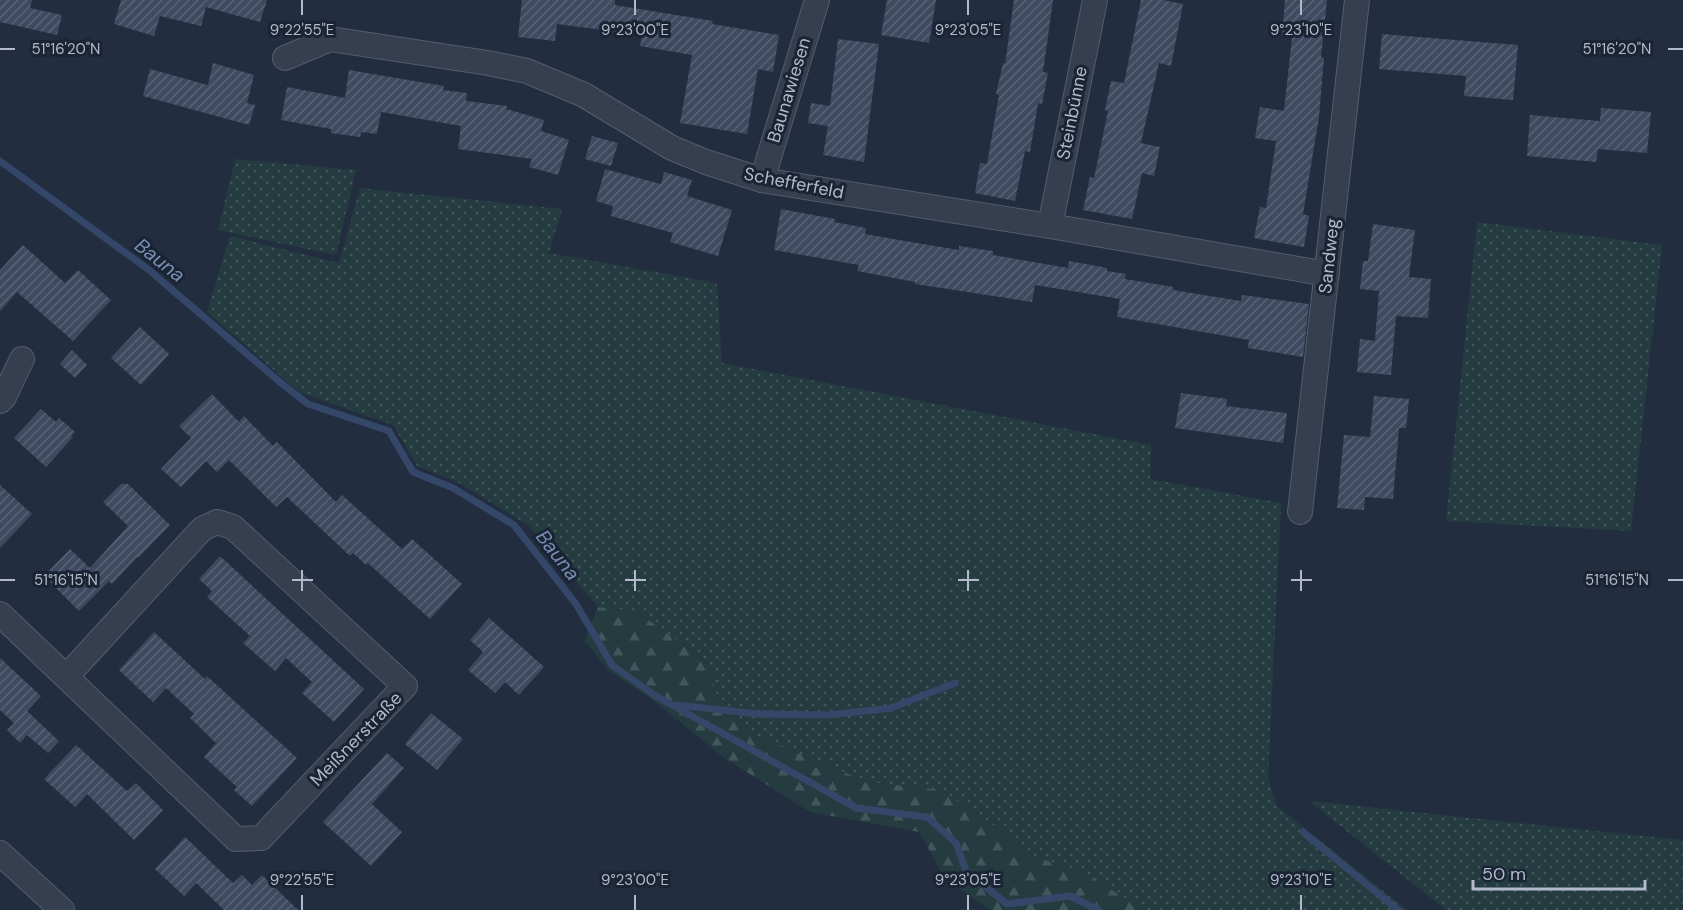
<svg xmlns="http://www.w3.org/2000/svg" width="1683" height="910" viewBox="0 0 1683 910" font-family="'DM Sans',sans-serif">
<style>
.grass{fill:url(#grass-dots)}
.forest{fill:url(#forest-firs)}
.lines{fill:none;stroke-linecap:round;stroke-linejoin:round}
.stream{stroke:#344768;stroke-width:7}
.building{fill:url(#building-hatch)}
.street-casing{stroke:#545d6d;stroke-width:26}
.street{stroke:#363f4f;stroke-width:24}
.ticks{fill:none;stroke:#b2baca;stroke-width:2}
.labels{text-anchor:middle;stroke-width:6;stroke-linejoin:round;paint-order:stroke}
.street-label{font-size:18px;fill:#b2baca;stroke:#1b2434}
.water-label{font-size:20px;font-style:italic;fill:#778eb4;stroke:#1b2434}
.ticks-label{font-size:15px;text-anchor:middle;fill:#b2baca;stroke:#1b2434;stroke-width:6;stroke-linejoin:round;paint-order:stroke}
</style>
<defs>
<pattern id="grass-dots" width="8" height="8" patternUnits="userSpaceOnUse" patternTransform="scale(1.5)"><rect width="8" height="8" fill="#243c40"/><path d="M2 2h.1M6 6h.1" fill="none" stroke="#41565a" stroke-width="1.8" stroke-linecap="round"/></pattern>
<pattern id="forest-firs" width="22" height="20" patternUnits="userSpaceOnUse" patternTransform="scale(1.5)"><rect width="22" height="20" fill="#243c40"/><path d="M5 1l3.5 6h-7zM16 11l3.5 6h-7z" fill="#41565a"/></pattern>
<pattern id="building-hatch" width="6" height="6" patternUnits="userSpaceOnUse" patternTransform="scale(1.5)"><rect width="6" height="6" fill="#3d4a60"/><path d="M-1 1l2-2M0 6l6-6M5 7l2-2" fill="none" stroke="#576275"/></pattern>
</defs>
<rect width="100%" height="100%" fill="#222d40"/>
<g class="grass">
<path d="M 235,159 L 356,170 L 336,255 L 218,230 Z"/>
<path d="M 360,188 L 562,209 L 549,253 L 717,283 L 722,363 L 1151,445 L 1150,479 L 1281,503 L 1268,779 L 1277,806 L 1407,910 L 1144,910 L 1083,872 L 1035,857 L 994,826 L 941,790 L 869,782 L 754,735 L 715,692 L 709,663 L 636,611 L 598,607 L 528,525 L 457,482 L 417,466 L 393,425 L 299,392 L 207,312 L 230,236 L 339,263 Z"/>
<path d="M 1477,222 L 1662,245 L 1631,531 L 1446,521 Z"/>
<path d="M 1309,801 L 1683,840 L 1683,910 L 1446,910 Z"/>
</g>
<path class="forest" d="M 598,607 L 636,611 L 709,664 L 715,692 L 754,735 L 868,782 L 941,790 L 994,826 L 1035,857 L 1083,872 L 1144,910 L 990,910 L 946,880 L 919,832 L 810,812 L 723,757 L 653,700 L 608,670 L 589,646 L 584,642 Z"/>
<g class="lines">
<g class="stream">
<path d="M 0,161 L 149,270 L 281,383 L 308,404 L 389,431 L 413,472 L 453,488 L 514,525 L 576,604 L 612,665 L 654,695 L 856,808 L 927,817 L 956,843 L 966,871 L 1007,904 L 1070,896 L 1098,910"/>
<path d="M 677,705 L 758,714 L 829,715 L 891,708 L 955,683"/>
<path d="M 1303,832 L 1398,910"/>
</g>
</g>
<g class="building">
<path d="M 0,0 L 32,0 L 30,8 L 62,15 L 57,35 L 0,22 Z"/>
<path d="M 121,0 L 267,0 L 260,22 L 206,7 L 201,26 L 160,16 L 154,36 L 114,24 Z"/>
<path d="M 522,0 L 615,0 L 615,5 L 713,21 L 712,24 L 779,35 L 773,72 L 758,69 L 747,134 L 680,123 L 692,55 L 640,46 L 642,35 L 557,24 L 555,41 L 518,37 Z"/>
<path d="M 887,0 L 936,0 L 929,43 L 881,35 Z"/>
<path d="M 1014,0 L 1053,0 L 1043,72 L 1048,73 L 1042,104 L 1038,103 L 1030,152 L 1025,151 L 1015,201 L 975,193 L 980,163 L 987,164 L 999,95 L 996,94 L 1003,63 L 1005,64 Z"/>
<path d="M 1141,0 L 1163,0 L 1183,4 L 1171,66 L 1159,63 L 1141,143 L 1160,147 L 1154,176 L 1142,173 L 1132,219 L 1083,210 L 1090,177 L 1094,178 L 1108,111 L 1105,110 L 1111,81 L 1124,83 Z"/>
<path d="M 1285,0 L 1327,0 L 1321,57 L 1324,58 L 1319,117 L 1303,214 L 1309,216 L 1304,247 L 1254,238 L 1260,207 L 1266,208 L 1276,141 L 1255,138 L 1260,107 L 1284,111 L 1292,37 L 1282,36 Z"/>
<path d="M 1382,34 L 1518,45 L 1513,100 L 1464,96 L 1466,76 L 1379,69 Z"/>
<path d="M 838,39 L 879,44 L 864,162 L 823,155 L 828,126 L 808,123 L 811,103 L 830,106 Z"/>
<path d="M 213,63 L 254,75 L 247,103 L 255,105 L 249,125 L 143,96 L 150,69 L 208,85 Z"/>
<path d="M 349,70 L 444,86 L 443,90 L 467,93 L 466,101 L 507,106 L 506,109 L 544,120 L 541,131 L 569,140 L 558,175 L 529,167 L 532,159 L 458,149 L 461,126 L 381,112 L 377,134 L 361,132 L 360,137 L 331,133 L 331,129 L 281,120 L 287,87 L 345,98 Z"/>
<path d="M 1601,108 L 1651,112 L 1647,153 L 1598,149 L 1596,162 L 1527,156 L 1530,115 L 1600,121 Z"/>
<path d="M 592,136 L 618,143 L 611,166 L 585,159 Z"/>
<path d="M 605,169 L 661,184 L 664,172 L 692,180 L 687,196 L 732,210 L 718,256 L 670,242 L 673,233 L 611,216 L 613,206 L 596,201 Z"/>
<path d="M 781,209 L 835,219 L 834,222 L 866,228 L 865,234 L 905,241 L 959,250 L 959,246 L 979,249 L 993,251 L 993,255 L 1068,268 L 1069,261 L 1107,268 L 1107,271 L 1126,274 L 1125,279 L 1173,287 L 1173,290 L 1241,301 L 1242,295 L 1309,304 L 1303,357 L 1248,348 L 1249,340 L 1117,317 L 1120,299 L 1035,285 L 1032,302 L 915,284 L 915,282 L 857,271 L 859,265 L 774,250 Z"/>
<path d="M 1373,224 L 1415,230 L 1409,277 L 1431,279 L 1428,318 L 1396,316 L 1391,375 L 1357,372 L 1360,339 L 1375,341 L 1379,291 L 1360,289 L 1363,261 L 1368,261 Z"/>
<path d="M 23,245 L 65,283 L 78,270 L 111,300 L 73,341 L 17,292 L 0,311 L 0,270 Z"/>
<path d="M 140,327 L 169,354 L 141,385 L 111,358 Z"/>
<path d="M 72,350 L 87,365 L 75,378 L 60,364 Z"/>
<path d="M 1181,393 L 1227,399 L 1226,406 L 1287,413 L 1283,443 L 1175,428 Z"/>
<path d="M 212,394 L 239,422 L 244,416 L 273,446 L 277,442 L 336,502 L 342,495 L 402,549 L 412,539 L 462,584 L 430,619 L 368,563 L 366,565 L 353,553 L 350,556 L 287,497 L 276,507 L 229,460 L 217,472 L 206,461 L 181,487 L 161,469 L 191,438 L 179,426 Z"/>
<path d="M 1374,396 L 1409,399 L 1406,428 L 1399,428 L 1393,499 L 1365,497 L 1364,510 L 1337,508 L 1344,435 L 1370,437 Z"/>
<path d="M 41,409 L 56,422 L 59,418 L 75,432 L 71,436 L 73,437 L 46,467 L 14,438 Z"/>
<path d="M 121,484 L 128,484 L 170,525 L 138,558 L 137,557 L 112,584 L 109,581 L 79,611 L 44,576 L 70,549 L 90,568 L 128,526 L 103,502 Z"/>
<path d="M 0,485 L 32,514 L 0,548 Z"/>
<path d="M 220,556 L 364,689 L 334,722 L 302,693 L 312,682 L 286,658 L 275,671 L 243,643 L 250,636 L 207,597 L 212,591 L 199,579 Z"/>
<path d="M 489,618 L 544,667 L 519,695 L 505,682 L 495,693 L 468,670 L 483,652 L 470,640 Z"/>
<path d="M 154,632 L 205,679 L 207,676 L 297,758 L 252,806 L 234,790 L 237,787 L 204,757 L 216,743 L 190,718 L 194,714 L 166,688 L 153,702 L 119,670 Z"/>
<path d="M 0,658 L 41,696 L 27,711 L 59,741 L 48,753 L 27,735 L 20,743 L 7,730 L 14,723 L 0,710 Z"/>
<path d="M 431,713 L 463,739 L 437,770 L 405,744 Z"/>
<path d="M 76,745 L 127,791 L 136,783 L 163,810 L 134,840 L 87,794 L 75,807 L 44,779 Z"/>
<path d="M 387,753 L 404,768 L 372,804 L 402,832 L 371,866 L 323,822 Z"/>
<path d="M 185,837 L 233,883 L 242,875 L 252,885 L 262,875 L 298,910 L 224,910 L 196,883 L 184,896 L 155,869 Z"/>
</g>
<g class="lines">
<defs>
<g id="street">
<path d="M 285,58 L 330,39 L 488,63 L 527,71 L 584,95 L 672,148 L 706,162 L 762,180 L 1050,226 L 1327,274"/>
<path d="M 762,180 L 817,0"/>
<path d="M 1050,226 L 1095,0"/>
<path d="M 0,401 L 4,397 L 22,359"/>
<path d="M 1300,512 L 1357,0"/>
<path d="M 0,614 L 236,839 L 261,838 L 405,686 L 233,527 L 217,522 L 202,529 L 66,677"/>
<path d="M 0,853 L 62,910"/>
</g>
</defs>
<use href="#street" class="street-casing"/>
<use href="#street" class="street"/>
</g>
<path class="ticks" d="M 302,0 L 302,15M 635,0 L 635,15M 968,0 L 968,15M 1301,0 L 1301,15M 0,49 L 15,49M 1668,49 L 1683,49M 302,570 L 302,591M 635,570 L 635,591M 968,570 L 968,591M 1301,570 L 1301,591M 0,580 L 15,580M 292,580 L 313,580M 625,580 L 646,580M 958,580 L 979,580M 1291,580 L 1312,580M 1668,580 L 1683,580M 302,895 L 302,910M 635,895 L 635,910M 968,895 L 968,910M 1301,895 L 1301,910"/>
<g class="labels">
<g class="street-label">
<text transform="translate(789 90) rotate(-73)" y="6">Baunawiesen</text>
<text transform="translate(1072 113) rotate(-79)" y="6">Steinbünne</text>
<text transform="translate(794 183) rotate(11)" y="6">Schefferfeld</text>
<text transform="translate(1329 256) rotate(-84)" y="6">Sandweg</text>
<text transform="translate(356 739) rotate(-46)" y="6">Meißnerstraße</text>
</g>
<g class="water-label">
<text transform="translate(160 260) rotate(38)" y="7">Bauna</text>
<text transform="translate(558 555) rotate(52)" y="7">Bauna</text>
</g>
</g>
<g class="ticks-label">
<text x="302" y="35">9°22'55"E</text>
<text x="635" y="35">9°23'00"E</text>
<text x="968" y="35">9°23'05"E</text>
<text x="1301" y="35">9°23'10"E</text>
<text x="66" y="54">51°16'20"N</text>
<text x="1617" y="54">51°16'20"N</text>
<text x="66" y="585">51°16'15"N</text>
<text x="1617" y="585">51°16'15"N</text>
<text x="302" y="885">9°22'55"E</text>
<text x="635" y="885">9°23'00"E</text>
<text x="968" y="885">9°23'05"E</text>
<text x="1301" y="885">9°23'10"E</text>
</g>
<path d="M1473 880v9h172v-9" fill="none" stroke="#b2baca" stroke-width="3"/>
<text x="1482" y="880" font-size="18" fill="#b2baca" stroke="#1b2434" stroke-width="4.5" paint-order="stroke">50 m</text>
</svg>
